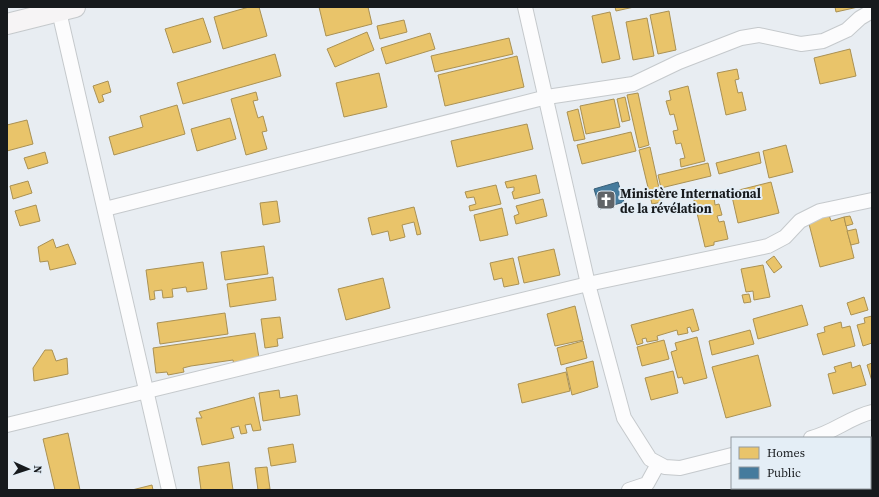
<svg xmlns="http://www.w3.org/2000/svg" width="879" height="497" viewBox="0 0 879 497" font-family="'Source Serif 4',serif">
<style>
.homes{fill:#e9c46a;stroke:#aa9153}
.public{fill:#457b9d;stroke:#375e77}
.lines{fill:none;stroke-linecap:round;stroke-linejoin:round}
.street-casing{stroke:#c5c9cc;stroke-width:16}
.secondary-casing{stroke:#c5c9cc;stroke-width:22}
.street{stroke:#fcfcfd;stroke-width:14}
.secondary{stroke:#f6f4f5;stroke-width:20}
.labels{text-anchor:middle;stroke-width:4;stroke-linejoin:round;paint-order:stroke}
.poi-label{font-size:13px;font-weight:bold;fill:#171a1d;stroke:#e4eef6;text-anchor:start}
</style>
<rect width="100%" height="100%" fill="#e8edf2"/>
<g class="homes">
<path d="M 249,7 L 259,7 L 267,36 L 223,49 L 214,17 Z"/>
<path d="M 319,7 L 368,7 L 372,24 L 326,36 Z"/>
<path d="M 615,7 L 634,7 L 616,11 Z"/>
<path d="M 835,7 L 858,7 L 836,12 Z"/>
<path d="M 669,11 L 676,50 L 658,54 L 650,15 Z"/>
<path d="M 610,12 L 620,59 L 602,63 L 592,16 Z"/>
<path d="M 203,18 L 211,42 L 173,53 L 165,29 Z"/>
<path d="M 647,18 L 654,56 L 633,60 L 626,22 Z"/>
<path d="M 404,20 L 407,32 L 380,39 L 377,26 Z"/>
<path d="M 367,32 L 374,50 L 335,67 L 327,49 Z"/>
<path d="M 430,33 L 435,49 L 386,64 L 381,48 Z"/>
<path d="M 509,38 L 513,54 L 435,72 L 431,56 Z"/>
<path d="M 850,49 L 856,76 L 820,84 L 814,58 Z"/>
<path d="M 275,54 L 281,76 L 183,104 L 177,83 Z"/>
<path d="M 517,56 L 524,87 L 445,106 L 438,75 Z"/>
<path d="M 737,69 L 739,79 L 735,80 L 738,93 L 742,92 L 746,110 L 726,115 L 717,73 Z"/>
<path d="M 379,73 L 387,107 L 344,117 L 336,83 Z"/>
<path d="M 108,81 L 111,92 L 102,95 L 104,101 L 99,103 L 93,86 Z"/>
<path d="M 688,86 L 705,161 L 681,167 L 680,159 L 685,158 L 681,143 L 676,144 L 673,131 L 678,130 L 674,114 L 670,115 L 666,101 L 671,100 L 669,91 Z"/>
<path d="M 256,92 L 258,100 L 253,101 L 258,118 L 263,116 L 267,131 L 262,132 L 267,149 L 246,155 L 231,99 Z"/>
<path d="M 638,93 L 649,145 L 639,148 L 627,95 Z"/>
<path d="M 625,97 L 630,120 L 622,122 L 617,99 Z"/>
<path d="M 614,99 L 620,127 L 586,134 L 580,106 Z"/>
<path d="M 177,105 L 185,134 L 114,155 L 109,137 L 143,127 L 140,116 Z"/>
<path d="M 578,109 L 585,139 L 574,141 L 567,112 Z"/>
<path d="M 230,118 L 236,139 L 197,151 L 191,129 Z"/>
<path d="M 27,120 L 33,144 L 7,151 L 7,125 Z"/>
<path d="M 527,124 L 533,149 L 457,167 L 451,141 Z"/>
<path d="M 631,132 L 636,151 L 582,164 L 577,145 Z"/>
<path d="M 786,145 L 793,172 L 769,178 L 763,151 Z"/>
<path d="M 650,147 L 662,202 L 652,204 L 639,150 Z"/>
<path d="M 45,152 L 48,163 L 28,169 L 24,158 Z"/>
<path d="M 759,152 L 761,163 L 719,174 L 716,163 Z"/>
<path d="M 708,163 L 711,176 L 661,188 L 658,175 Z"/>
<path d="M 536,175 L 540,193 L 514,199 L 512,192 L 514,191 L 514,187 L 507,188 L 505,182 Z"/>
<path d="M 28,181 L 32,193 L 13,199 L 10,186 Z"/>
<path d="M 771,182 L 779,213 L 738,223 L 731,192 Z"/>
<path d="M 496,185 L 501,204 L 470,211 L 469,206 L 476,204 L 474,197 L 467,198 L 465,192 Z"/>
<path d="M 716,190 L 718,196 L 714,197 L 715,205 L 719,204 L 722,215 L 717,216 L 719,222 L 724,221 L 728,239 L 714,242 L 714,245 L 705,247 L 693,196 Z"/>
<path d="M 543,199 L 547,216 L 516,224 L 514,216 L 519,214 L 516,206 Z"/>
<path d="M 277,201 L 280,222 L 263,225 L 260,203 Z"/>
<path d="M 36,205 L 40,221 L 20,226 L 15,211 Z"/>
<path d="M 414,207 L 421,234 L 417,235 L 414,222 L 402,225 L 405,237 L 390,241 L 388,231 L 372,235 L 368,218 Z"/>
<path d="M 502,208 L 508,235 L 480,241 L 474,215 Z"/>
<path d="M 829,215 L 831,221 L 844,217 L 854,258 L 820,267 L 808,220 Z"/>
<path d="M 850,216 L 853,224 L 846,226 L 844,217 Z"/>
<path d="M 856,229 L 859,243 L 851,245 L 847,231 Z"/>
<path d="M 53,239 L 56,248 L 68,244 L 76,264 L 50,270 L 48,261 L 40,262 L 38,247 Z"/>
<path d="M 264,246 L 268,274 L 225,280 L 221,252 Z"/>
<path d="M 554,249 L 560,275 L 524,283 L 518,257 Z"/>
<path d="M 774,256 L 782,267 L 774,273 L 766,262 Z"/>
<path d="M 513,258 L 519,284 L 504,287 L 502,278 L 494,280 L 490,263 Z"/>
<path d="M 203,262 L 207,289 L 187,292 L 186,287 L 172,289 L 173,297 L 163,298 L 162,290 L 154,291 L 155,299 L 150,300 L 146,270 Z"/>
<path d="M 763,265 L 770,297 L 754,300 L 753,291 L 746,292 L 741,269 Z"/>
<path d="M 273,277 L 276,300 L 230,307 L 227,284 Z"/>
<path d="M 383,278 L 390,308 L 346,320 L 338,289 Z"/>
<path d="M 749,294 L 751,302 L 744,303 L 742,295 Z"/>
<path d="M 864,297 L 868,310 L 851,315 L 847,303 Z"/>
<path d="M 802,305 L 808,325 L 758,339 L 753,319 Z"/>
<path d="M 575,306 L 583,340 L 555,346 L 547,314 Z"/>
<path d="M 693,309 L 699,330 L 692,332 L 690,327 L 687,328 L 688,333 L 678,335 L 677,330 L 657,336 L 658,340 L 647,342 L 646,338 L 642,339 L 643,343 L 637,345 L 631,325 Z"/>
<path d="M 225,313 L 228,334 L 160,344 L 157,323 Z"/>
<path d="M 872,316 L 872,343 L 863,346 L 857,325 L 865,323 L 864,318 Z"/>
<path d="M 280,317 L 283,338 L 277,339 L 278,346 L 265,348 L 261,319 Z"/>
<path d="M 841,322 L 842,328 L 850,326 L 855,346 L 823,355 L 817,334 L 825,332 L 824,327 Z"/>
<path d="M 750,330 L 754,344 L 712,355 L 709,341 Z"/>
<path d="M 255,333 L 259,358 L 234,365 L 233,360 L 191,366 L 183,368 L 184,372 L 168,375 L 167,372 L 156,373 L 153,348 Z"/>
<path d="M 697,337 L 707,378 L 684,384 L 682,377 L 678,378 L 671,352 L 677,350 L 675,343 Z"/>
<path d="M 664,340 L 669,359 L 642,366 L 637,347 Z"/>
<path d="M 583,341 L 587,358 L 561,365 L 557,348 Z"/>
<path d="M 45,350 L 52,350 L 56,361 L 67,358 L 68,374 L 34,381 L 33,368 Z"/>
<path d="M 758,355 L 771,406 L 726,418 L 712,367 Z"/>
<path d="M 593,361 L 598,387 L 572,395 L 566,368 Z"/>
<path d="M 851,362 L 852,368 L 860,365 L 866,385 L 833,394 L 828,374 L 836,372 L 834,367 Z"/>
<path d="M 872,363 L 872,381 L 867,365 Z"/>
<path d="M 673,371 L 678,393 L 651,400 L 645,378 Z"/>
<path d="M 566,372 L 570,391 L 522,403 L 518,384 Z"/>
<path d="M 279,390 L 280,398 L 297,395 L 300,415 L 263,421 L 259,393 Z"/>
<path d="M 254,397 L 261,430 L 253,431 L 251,424 L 245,425 L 247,433 L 241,434 L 239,426 L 231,428 L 234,438 L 202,445 L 196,418 L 202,418 L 199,412 Z"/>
<path d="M 68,433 L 80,490 L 55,490 L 43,439 Z"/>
<path d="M 293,444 L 296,462 L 271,466 L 268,448 Z"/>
<path d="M 229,462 L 233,490 L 201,490 L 198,467 Z"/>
<path d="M 267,467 L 270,489 L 258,490 L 255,468 Z"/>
<path d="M 152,485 L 153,490 L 132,490 Z"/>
</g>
<path class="public" d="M 618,182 L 624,202 L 600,209 L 594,189 Z"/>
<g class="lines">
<defs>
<g id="street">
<path d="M 58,7 L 169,490"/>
<path d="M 525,7 L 588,284 L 624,418 L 650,459 L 665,467 L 680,468 L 732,455"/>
<path d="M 105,209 L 547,97 L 633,84 L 679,62 L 741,38 L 759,35 L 801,44 L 823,41 L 847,30 L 860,18 L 872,11"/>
<path d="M 7,425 L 588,284 L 768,246 L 785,237 L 800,221 L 820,211 L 872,200"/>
<path d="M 811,438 C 833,433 850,417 872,412"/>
<path d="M 629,490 L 647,484 L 658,464"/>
</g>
<path id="secondary" d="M 7,24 L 75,7"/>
</defs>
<use href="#street" class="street-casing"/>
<use href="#secondary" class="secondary-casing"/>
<use href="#street" class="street"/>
<use href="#secondary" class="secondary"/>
</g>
<defs>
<symbol id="church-square" viewBox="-11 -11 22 22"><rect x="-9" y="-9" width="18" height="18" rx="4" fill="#606468" stroke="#e4eef6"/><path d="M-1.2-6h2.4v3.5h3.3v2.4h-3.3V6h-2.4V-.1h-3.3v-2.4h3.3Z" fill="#fff"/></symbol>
</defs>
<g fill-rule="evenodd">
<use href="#church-square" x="595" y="189" width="22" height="22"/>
</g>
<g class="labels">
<g class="poi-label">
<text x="620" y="198">Ministère International<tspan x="620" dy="15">de la révélation</tspan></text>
</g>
</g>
<rect width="879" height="497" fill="none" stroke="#171a1d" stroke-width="16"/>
<rect x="731" y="437" width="140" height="52" fill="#e4eef6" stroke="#92999f"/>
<rect x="739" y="447" width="20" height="12" fill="#e9c46a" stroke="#92999f"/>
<text x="767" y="457" font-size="12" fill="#171a1d">Homes</text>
<rect x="739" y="467" width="20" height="12" fill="#457b9d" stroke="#92999f"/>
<text x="767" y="477" font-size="12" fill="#171a1d">Public</text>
<g transform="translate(28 469) rotate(93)" stroke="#e4eef6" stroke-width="3" paint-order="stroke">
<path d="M0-3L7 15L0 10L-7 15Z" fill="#171a1d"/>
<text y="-6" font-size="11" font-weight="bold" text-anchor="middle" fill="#171a1d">N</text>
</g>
</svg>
